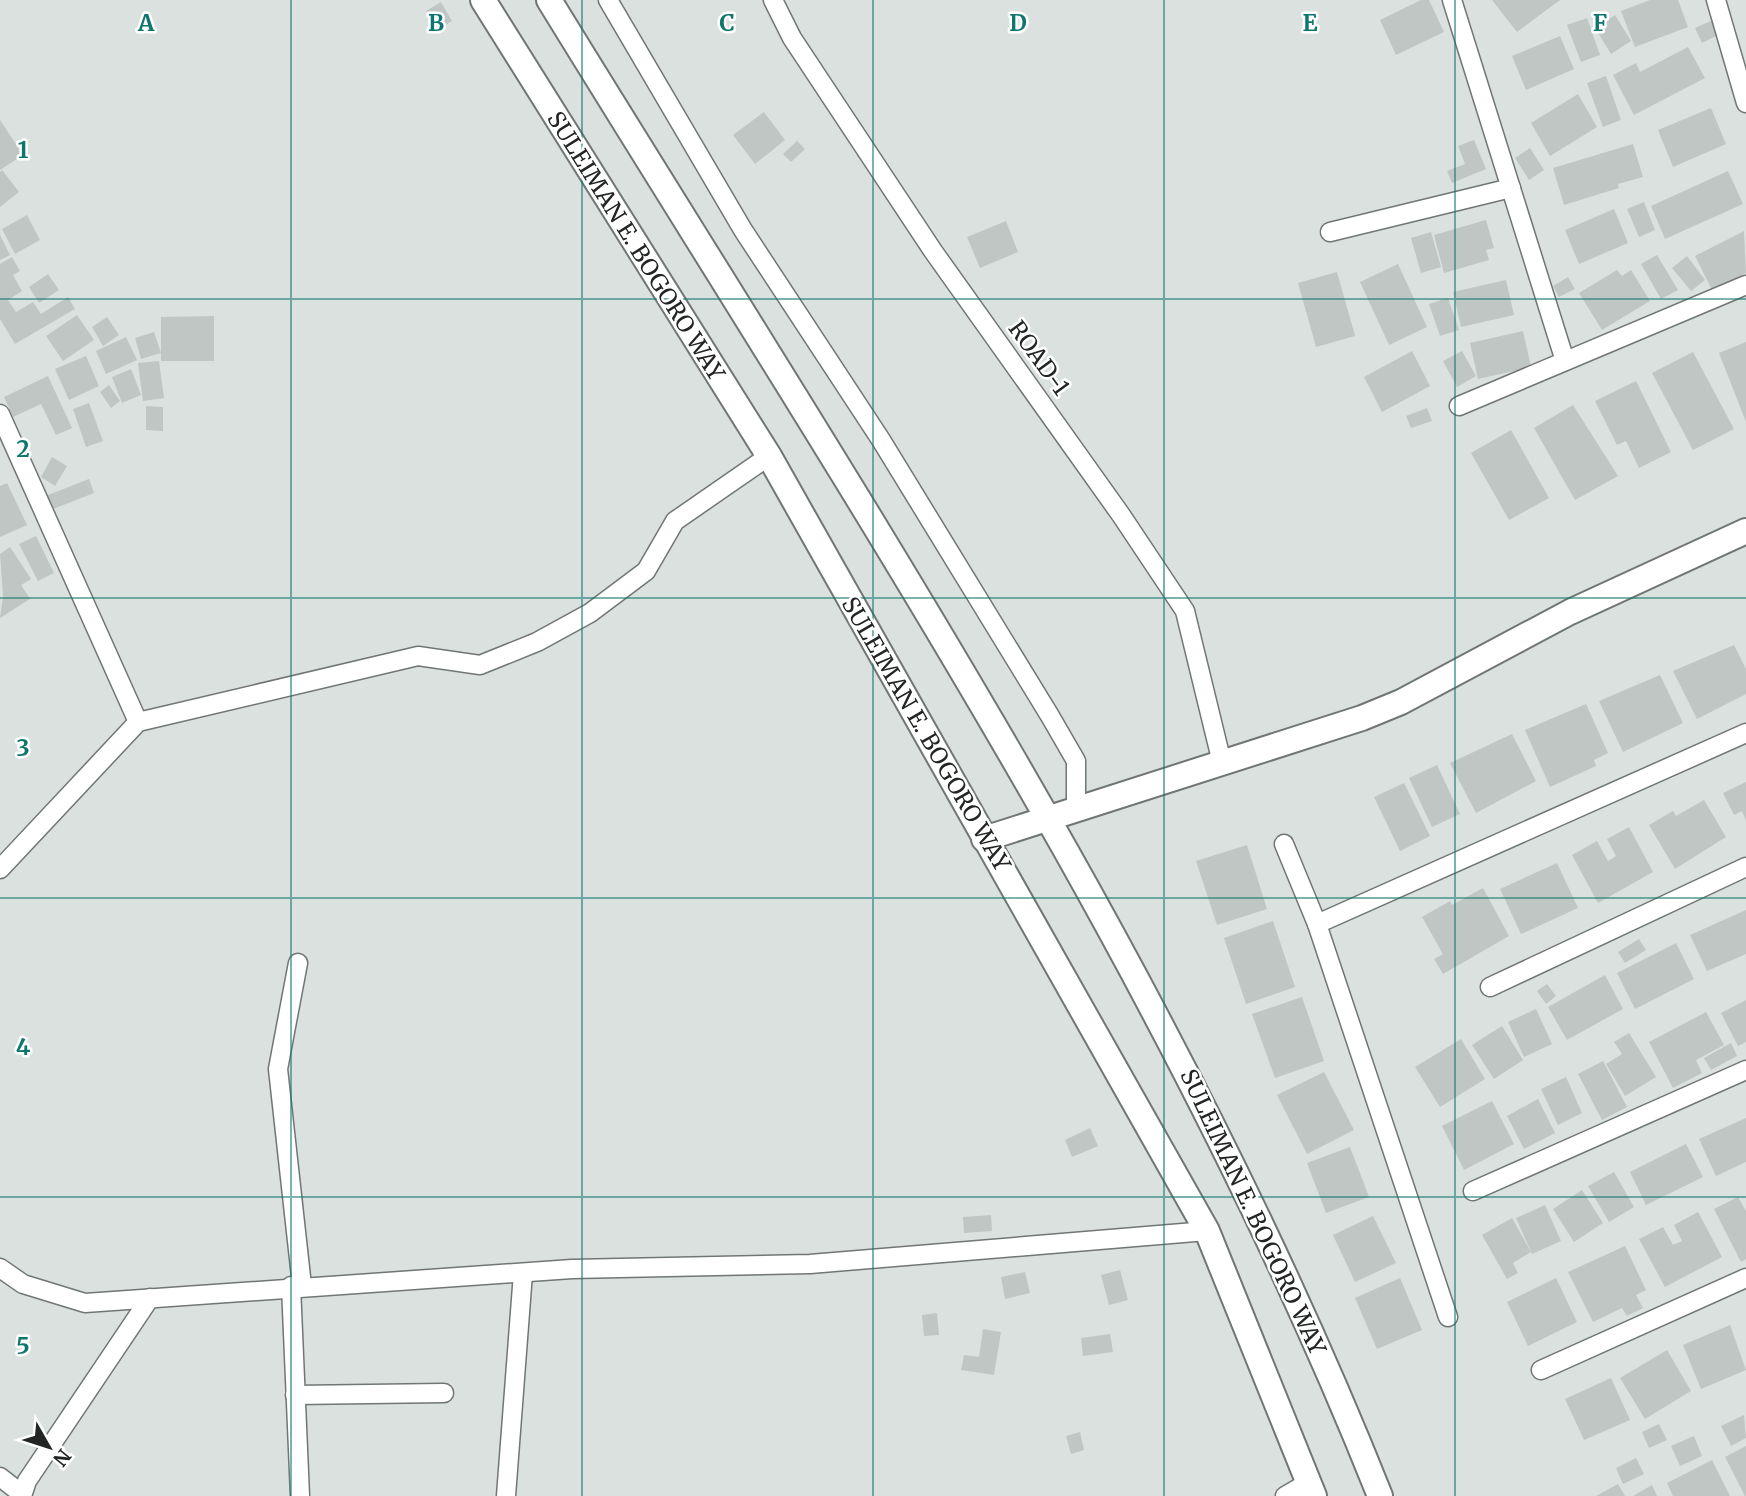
<svg xmlns="http://www.w3.org/2000/svg" width="1746" height="1496" viewBox="0 0 1746 1496" font-family="Merriweather,serif">
<style>
.building{fill:#c0c6c4}
.lines{fill:none;stroke-linecap:round;stroke-linejoin:round}
.street-casing{stroke:#707674;stroke-width:21}
.secondary-casing{stroke:#707674;stroke-width:28}
.street{stroke:#fff;stroke-width:18}
.secondary{stroke:#fff;stroke-width:24}
.grid{fill:none;stroke:#0f766e;stroke-width:2;stroke-opacity:0.55}
.labels{text-anchor:middle;stroke-width:5;stroke-linejoin:round;paint-order:stroke}
.street-label{font-size:23px;fill:#222524;stroke:#fff}
.grid-label{font-size:23px;text-anchor:middle;font-weight:bold;fill:#0f766e;stroke:#fff;stroke-width:5;stroke-linejoin:round;paint-order:stroke}
</style>
<rect width="100%" height="100%" fill="#dbe1df"/>
<g class="building">
<path d="M 1421,0 L 1429,0 L 1444,32 L 1396,55 L 1380,20 Z"/>
<path d="M 1492,0 L 1560,0 L 1517,32 Z"/>
<path d="M 1650,0 L 1678,0 L 1688,27 L 1635,47 L 1621,11 Z"/>
<path d="M 441,2 L 452,21 L 437,30 L 426,11 Z"/>
<path d="M 1615,15 L 1631,41 L 1611,54 L 1595,28 Z"/>
<path d="M 1587,18 L 1600,55 L 1581,62 L 1567,25 Z"/>
<path d="M 1713,20 L 1720,34 L 1702,43 L 1695,28 Z"/>
<path d="M 1560,36 L 1574,69 L 1526,90 L 1512,56 Z"/>
<path d="M 1688,47 L 1705,78 L 1634,115 L 1613,75 L 1636,63 L 1640,72 Z"/>
<path d="M 1606,76 L 1621,120 L 1603,127 L 1587,83 Z"/>
<path d="M 1578,94 L 1597,127 L 1550,156 L 1531,123 Z"/>
<path d="M 1711,108 L 1726,144 L 1673,167 L 1658,130 Z"/>
<path d="M 764,112 L 785,140 L 755,164 L 733,135 Z"/>
<path d="M 0,120 L 23,155 L 0,170 Z"/>
<path d="M 1474,140 L 1486,169 L 1452,183 L 1447,171 L 1465,164 L 1458,146 Z"/>
<path d="M 797,141 L 805,149 L 791,162 L 783,154 Z"/>
<path d="M 1633,144 L 1643,177 L 1618,184 L 1619,188 L 1564,205 L 1553,168 Z"/>
<path d="M 1530,148 L 1544,170 L 1529,180 L 1515,158 Z"/>
<path d="M 2,170 L 19,192 L 0,207 L 0,172 Z"/>
<path d="M 1728,171 L 1743,204 L 1665,239 L 1651,206 Z"/>
<path d="M 1644,202 L 1655,230 L 1639,237 L 1627,209 Z"/>
<path d="M 1614,209 L 1628,243 L 1579,264 L 1565,230 Z"/>
<path d="M 27,215 L 40,240 L 15,254 L 2,229 Z"/>
<path d="M 1486,220 L 1494,248 L 1486,250 L 1489,260 L 1444,273 L 1434,235 Z"/>
<path d="M 1006,221 L 1018,252 L 980,268 L 967,237 Z"/>
<path d="M 1744,231 L 1746,273 L 1712,290 L 1695,256 Z"/>
<path d="M 1431,232 L 1441,267 L 1421,273 L 1411,238 Z"/>
<path d="M 0,235 L 10,255 L 0,260 Z"/>
<path d="M 1657,255 L 1678,290 L 1661,299 L 1641,264 Z"/>
<path d="M 1687,256 L 1705,280 L 1691,291 L 1672,268 Z"/>
<path d="M 12,257 L 20,271 L 13,275 L 22,291 L 8,300 L 16,312 L 33,302 L 41,314 L 68,297 L 75,309 L 15,344 L 0,319 L 0,264 Z"/>
<path d="M 1398,264 L 1427,327 L 1389,345 L 1360,282 Z"/>
<path d="M 1617,270 L 1622,276 L 1631,270 L 1650,301 L 1602,330 L 1579,293 Z"/>
<path d="M 1337,272 L 1355,336 L 1316,347 L 1298,283 Z"/>
<path d="M 48,274 L 59,290 L 39,303 L 29,287 Z"/>
<path d="M 1568,277 L 1575,289 L 1559,297 L 1553,286 Z"/>
<path d="M 1506,280 L 1514,315 L 1461,327 L 1453,292 Z"/>
<path d="M 1448,298 L 1459,330 L 1440,336 L 1429,304 Z"/>
<path d="M 77,315 L 94,340 L 63,361 L 46,336 Z"/>
<path d="M 214,316 L 214,361 L 161,361 L 161,317 Z"/>
<path d="M 107,317 L 119,335 L 103,346 L 92,327 Z"/>
<path d="M 1523,331 L 1531,367 L 1478,379 L 1470,343 Z"/>
<path d="M 154,332 L 161,353 L 141,359 L 135,338 Z"/>
<path d="M 126,337 L 137,360 L 106,374 L 96,351 Z"/>
<path d="M 1746,342 L 1746,422 L 1719,353 Z"/>
<path d="M 1412,351 L 1430,386 L 1382,412 L 1364,377 Z"/>
<path d="M 1462,351 L 1476,376 L 1457,387 L 1443,361 Z"/>
<path d="M 1693,352 L 1734,429 L 1693,450 L 1652,373 Z"/>
<path d="M 86,356 L 99,386 L 69,400 L 55,369 Z"/>
<path d="M 159,361 L 164,398 L 143,401 L 138,363 Z"/>
<path d="M 131,369 L 141,395 L 122,403 L 112,377 Z"/>
<path d="M 48,376 L 72,428 L 56,435 L 41,404 L 13,417 L 4,397 Z"/>
<path d="M 1636,381 L 1671,452 L 1639,468 L 1626,441 L 1617,445 L 1595,401 Z"/>
<path d="M 109,385 L 120,401 L 111,408 L 100,392 Z"/>
<path d="M 89,403 L 103,441 L 86,447 L 73,409 Z"/>
<path d="M 1573,405 L 1618,476 L 1575,500 L 1534,428 Z"/>
<path d="M 146,406 L 163,407 L 163,431 L 146,430 Z"/>
<path d="M 1427,408 L 1432,421 L 1411,428 L 1406,416 Z"/>
<path d="M 1511,430 L 1549,498 L 1509,520 L 1471,453 Z"/>
<path d="M 52,457 L 67,466 L 55,486 L 41,477 Z"/>
<path d="M 89,479 L 94,493 L 48,511 L 43,497 Z"/>
<path d="M 7,483 L 27,525 L 0,537 L 0,486 Z"/>
<path d="M 36,536 L 54,573 L 38,581 L 19,544 Z"/>
<path d="M 10,547 L 31,579 L 21,585 L 30,599 L 0,618 L 3,596 L 0,554 Z"/>
<path d="M 1734,645 L 1746,669 L 1746,694 L 1697,719 L 1673,671 Z"/>
<path d="M 1660,675 L 1683,723 L 1623,752 L 1599,701 Z"/>
<path d="M 1586,704 L 1608,753 L 1594,760 L 1596,766 L 1550,787 L 1525,730 Z"/>
<path d="M 1512,734 L 1536,781 L 1476,813 L 1450,763 Z"/>
<path d="M 1437,765 L 1460,814 L 1432,827 L 1409,778 Z"/>
<path d="M 1746,782 L 1746,821 L 1742,811 L 1734,815 L 1723,793 Z"/>
<path d="M 1404,783 L 1430,836 L 1400,851 L 1374,797 Z"/>
<path d="M 1704,800 L 1726,837 L 1675,869 L 1649,825 L 1673,811 L 1676,816 Z"/>
<path d="M 1629,827 L 1653,872 L 1598,903 L 1572,855 L 1597,841 L 1608,861 L 1616,856 L 1607,839 Z"/>
<path d="M 1247,845 L 1267,909 L 1217,925 L 1196,861 Z"/>
<path d="M 1557,863 L 1578,908 L 1521,934 L 1500,889 Z"/>
<path d="M 1483,888 L 1509,936 L 1443,974 L 1434,959 L 1443,954 L 1422,917 L 1450,901 L 1452,905 Z"/>
<path d="M 1746,910 L 1746,954 L 1707,971 L 1690,935 Z"/>
<path d="M 1273,921 L 1295,987 L 1246,1004 L 1224,938 Z"/>
<path d="M 1639,939 L 1646,950 L 1625,963 L 1618,952 Z"/>
<path d="M 1676,943 L 1694,979 L 1635,1009 L 1617,973 Z"/>
<path d="M 1605,975 L 1623,1009 L 1567,1040 L 1548,1007 Z"/>
<path d="M 1547,984 L 1556,996 L 1546,1004 L 1537,991 Z"/>
<path d="M 1302,997 L 1324,1061 L 1275,1078 L 1252,1014 Z"/>
<path d="M 1746,1000 L 1746,1042 L 1738,1046 L 1721,1013 Z"/>
<path d="M 1536,1009 L 1552,1044 L 1524,1057 L 1508,1022 Z"/>
<path d="M 1706,1012 L 1724,1045 L 1696,1060 L 1702,1073 L 1673,1088 L 1649,1042 Z"/>
<path d="M 1502,1026 L 1523,1060 L 1494,1079 L 1472,1045 Z"/>
<path d="M 1629,1033 L 1656,1077 L 1625,1096 L 1606,1064 L 1622,1054 L 1614,1042 Z"/>
<path d="M 1461,1039 L 1485,1079 L 1440,1107 L 1415,1067 Z"/>
<path d="M 1731,1043 L 1737,1056 L 1711,1070 L 1704,1058 Z"/>
<path d="M 1603,1061 L 1627,1107 L 1602,1120 L 1578,1074 Z"/>
<path d="M 1324,1072 L 1354,1130 L 1307,1154 L 1277,1095 Z"/>
<path d="M 1566,1077 L 1582,1113 L 1558,1125 L 1541,1089 Z"/>
<path d="M 1538,1099 L 1555,1133 L 1524,1149 L 1507,1116 Z"/>
<path d="M 1492,1101 L 1514,1144 L 1464,1170 L 1442,1126 Z"/>
<path d="M 1746,1118 L 1746,1162 L 1716,1176 L 1699,1139 Z"/>
<path d="M 1090,1128 L 1098,1146 L 1072,1157 L 1065,1140 Z"/>
<path d="M 1686,1144 L 1703,1177 L 1646,1205 L 1630,1172 Z"/>
<path d="M 1350,1147 L 1369,1197 L 1326,1213 L 1307,1163 Z"/>
<path d="M 1614,1172 L 1634,1207 L 1609,1222 L 1588,1186 Z"/>
<path d="M 1582,1190 L 1603,1223 L 1574,1242 L 1553,1209 Z"/>
<path d="M 1738,1197 L 1746,1211 L 1746,1259 L 1741,1262 L 1714,1209 Z"/>
<path d="M 1545,1205 L 1561,1241 L 1532,1254 L 1516,1218 Z"/>
<path d="M 1698,1212 L 1722,1257 L 1665,1287 L 1639,1239 L 1663,1227 L 1673,1245 L 1682,1241 L 1674,1225 Z"/>
<path d="M 991,1215 L 992,1231 L 964,1233 L 963,1217 Z"/>
<path d="M 1373,1216 L 1396,1263 L 1355,1282 L 1333,1235 Z"/>
<path d="M 1512,1218 L 1531,1252 L 1513,1263 L 1518,1273 L 1507,1279 L 1482,1235 Z"/>
<path d="M 1625,1246 L 1646,1290 L 1636,1295 L 1643,1308 L 1627,1316 L 1622,1308 L 1593,1322 L 1568,1272 Z"/>
<path d="M 1120,1270 L 1128,1300 L 1109,1305 L 1101,1275 Z"/>
<path d="M 1025,1272 L 1030,1293 L 1005,1299 L 1001,1277 Z"/>
<path d="M 1400,1278 L 1422,1330 L 1377,1349 L 1355,1298 Z"/>
<path d="M 1556,1278 L 1577,1322 L 1528,1346 L 1507,1302 Z"/>
<path d="M 937,1313 L 939,1335 L 924,1336 L 922,1315 Z"/>
<path d="M 1730,1325 L 1746,1370 L 1701,1389 L 1683,1345 Z"/>
<path d="M 983,1329 L 1001,1332 L 994,1375 L 961,1370 L 964,1355 L 979,1357 Z"/>
<path d="M 1110,1334 L 1113,1352 L 1083,1356 L 1081,1338 Z"/>
<path d="M 1667,1350 L 1691,1391 L 1645,1419 L 1620,1378 Z"/>
<path d="M 1611,1378 L 1630,1420 L 1584,1440 L 1565,1399 Z"/>
<path d="M 1744,1415 L 1746,1438 L 1731,1446 L 1721,1426 Z"/>
<path d="M 1659,1424 L 1667,1440 L 1649,1448 L 1642,1432 Z"/>
<path d="M 1080,1432 L 1084,1450 L 1071,1454 L 1066,1436 Z"/>
<path d="M 1694,1436 L 1702,1456 L 1680,1466 L 1671,1446 Z"/>
<path d="M 1746,1446 L 1746,1496 L 1745,1496 L 1725,1457 Z"/>
<path d="M 1636,1458 L 1644,1474 L 1623,1484 L 1616,1468 Z"/>
<path d="M 1712,1460 L 1730,1496 L 1673,1496 L 1667,1483 Z"/>
<path d="M 1618,1484 L 1625,1496 L 1596,1496 Z"/>
<path d="M 1652,1485 L 1657,1496 L 1633,1496 Z"/>
</g>
<g class="lines">
<defs>
<g id="street">
<path d="M 608,0 L 743,230 L 881,440 L 1050,716 L 1076,761 L 1076,810"/>
<path d="M 773,0 L 792,38 L 933,251 L 1121,515 L 1185,611 L 1222,763"/>
<path d="M 1452,0 L 1565,361"/>
<path d="M 1716,0 L 1746,103"/>
<path d="M 1330,232 L 1511,188"/>
<path d="M 1459,406 L 1746,285"/>
<path d="M 0,414 L 138,722"/>
<path d="M 1284,844 L 1317,924 L 1448,1317"/>
<path d="M 0,869 L 138,722 L 418,656 L 480,665 L 537,642 L 590,613 L 646,571 L 675,521 L 769,456"/>
<path d="M 1317,924 L 1746,733"/>
<path d="M 298,963 L 278,1069 L 302,1286"/>
<path d="M 1490,987 L 1746,867"/>
<path d="M 1473,1191 L 1746,1070"/>
<path d="M 0,1268 L 23,1284 L 85,1303 L 572,1269 L 810,1264 L 1207,1231"/>
<path d="M 291,1286 L 300,1496"/>
<path d="M 1541,1370 L 1746,1278"/>
<path d="M 295,1395 L 444,1393"/>
<path d="M 0,1477 L 22,1494"/>
<path d="M 22,1496 L 27,1481 L 150,1298"/>
<path d="M 506,1496 L 523,1273"/>
<path d="M 1285,1496 L 1309,1482"/>
</g>
<g id="secondary">
<path d="M 483,0 L 769,456 L 1207,1231 L 1314,1496"/>
<path d="M 549,0 C 847,485 1169,965 1380,1496"/>
<path d="M 984,839 L 1362,718 L 1401,702 L 1570,612 L 1746,531"/>
</g>
</defs>
<use href="#street" class="street-casing"/>
<use href="#secondary" class="secondary-casing"/>
<use href="#street" class="street"/>
<use href="#secondary" class="secondary"/>
</g>
<path class="grid" d="M 291,0 L 291,1496M 582,0 L 582,1496M 873,0 L 873,1496M 1164,0 L 1164,1496M 1455,0 L 1455,1496M 0,299 L 1746,299M 0,598 L 1746,598M 0,898 L 1746,898M 0,1197 L 1746,1197"/>
<g class="labels">
<g class="street-label">
<text transform="translate(636 246) rotate(58)" y="8">SULEIMAN E. BOGORO WAY</text>
<text transform="translate(1039 358) rotate(54)" y="8">ROAD-1</text>
<text transform="translate(926 734) rotate(60)" y="8">SULEIMAN E. BOGORO WAY</text>
<text transform="translate(1253 1212) rotate(65)" y="8">SULEIMAN E. BOGORO WAY</text>
</g>
</g>
<g class="grid-label">
<text x="146" y="31">A</text>
<text x="436" y="31">B</text>
<text x="727" y="31">C</text>
<text x="1018" y="31">D</text>
<text x="1310" y="31">E</text>
<text x="1600" y="31">F</text>
<text x="23" y="158">1</text>
<text x="23" y="457">2</text>
<text x="23" y="756">3</text>
<text x="23" y="1055">4</text>
<text x="23" y="1354">5</text>
</g>
<g transform="translate(49 1447) rotate(129)" stroke="#ffffff" stroke-width="5" paint-order="stroke">
<path d="M0-5L12 26L0 18L-12 26Z" fill="#222524"/>
<text y="-10" font-size="19" font-weight="bold" text-anchor="middle" fill="#222524">N</text>
</g>
</svg>
